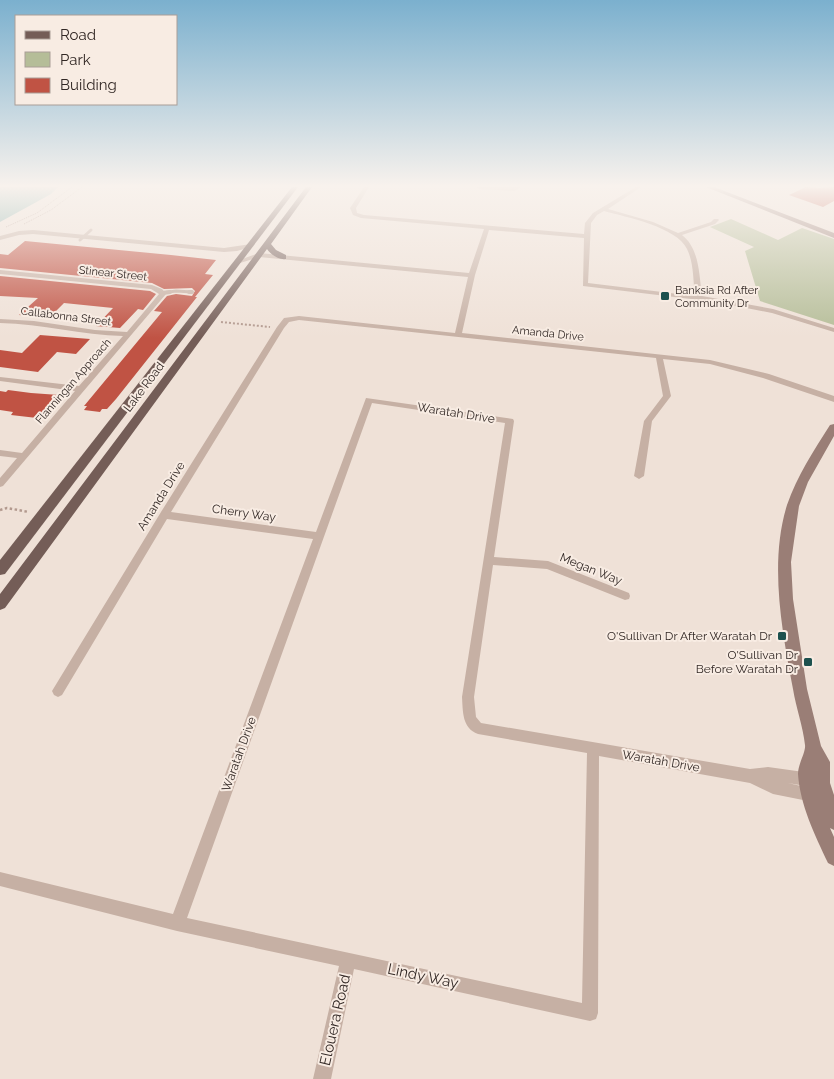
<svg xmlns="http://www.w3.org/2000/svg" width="834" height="1079" viewBox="0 0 834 1079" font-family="Raleway,sans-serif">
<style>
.green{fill:#b5bd98}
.water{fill:#78aba7}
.building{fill:#c05344}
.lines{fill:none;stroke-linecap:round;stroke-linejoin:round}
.path-far2{stroke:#b2998e;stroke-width:1;stroke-dasharray:1 1;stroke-linecap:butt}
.path-far1{stroke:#b2998e;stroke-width:2;stroke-dasharray:2 2;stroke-linecap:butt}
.path{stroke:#b2998e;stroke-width:2.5;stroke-dasharray:2.5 2.5;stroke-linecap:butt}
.lane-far1{stroke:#c6b0a4;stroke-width:3}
.lane{stroke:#c6b0a4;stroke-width:4}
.street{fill:#c6b0a4;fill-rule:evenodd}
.secondary{fill:#9a7e76;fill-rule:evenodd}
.primary{fill:#745d57;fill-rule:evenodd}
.poi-dot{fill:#1d514e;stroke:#f8ece3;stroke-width:2}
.labels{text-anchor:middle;stroke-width:4;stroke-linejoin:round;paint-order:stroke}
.far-street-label{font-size:11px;fill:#322825;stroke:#f8ece3}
.far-poi-label{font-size:11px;fill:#322825;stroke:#f8ece3;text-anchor:start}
.street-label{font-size:12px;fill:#322825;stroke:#f8ece3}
.poi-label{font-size:12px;fill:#322825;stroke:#f8ece3;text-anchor:end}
.near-street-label{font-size:15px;fill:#322825;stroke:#f8ece3}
</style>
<rect width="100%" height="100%" fill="#efe1d7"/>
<path class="green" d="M 731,219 L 778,240 L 802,228 L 834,239 L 834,325 L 760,301 L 745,251 L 754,247 L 710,227 Z"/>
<path class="water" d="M 0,187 L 58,187 L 51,194 L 0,222 Z"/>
<g class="building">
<path d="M 806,187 L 819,188 L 834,187 L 834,201 L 823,207 L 789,195 Z"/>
<path d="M 25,241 L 171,255 L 216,260 L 205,274 L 213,275 L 195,297 L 197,297 L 116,399 L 107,409 L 102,409 L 100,412 L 84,410 L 87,406 L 84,406 L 162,312 L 154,311 L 167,296 L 176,294 L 192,296 L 195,291 L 192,288 L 164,289 L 152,283 L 0,268 L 0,254 L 8,255 Z"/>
<path d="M 0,276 L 150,291 L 156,294 L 143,310 L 138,309 L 120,328 L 96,326 L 113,308 L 64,303 L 49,318 L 19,315 L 38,298 L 0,296 Z"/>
<path d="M 40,335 L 90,339 L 76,354 L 57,352 L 38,372 L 0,367 L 0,350 L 22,353 Z"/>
<path d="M 8,390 L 31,393 L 59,395 L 43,414 L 37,418 L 11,415 L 13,412 L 0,410 L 0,391 L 6,392 Z"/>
</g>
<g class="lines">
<g class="path-far2">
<path d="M 24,224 L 51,210 L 82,187"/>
<path d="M 6,227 L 37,213 L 72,187"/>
</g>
<path class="path-far1" d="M 221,322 L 270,327"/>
<path class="path" d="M 0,510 L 7,508 L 29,512"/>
<g class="lane-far1">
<path d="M 80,240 L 91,230"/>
<path d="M 162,293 L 176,291 L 192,292"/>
</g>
<g class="lane">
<path d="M 189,292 L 192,292"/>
<path d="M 162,293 L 170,292"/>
</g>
<g class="street">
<path d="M 364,187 L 369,187 L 356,208 L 357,213 L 364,215 L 584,234 L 585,223 L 593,213 L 636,187 L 641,187 L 608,209 L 653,222 L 678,233 L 711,222 L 714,219 L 718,219 L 719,220 L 715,224 L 682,235 C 700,249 699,276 702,296 L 773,309 L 834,328 L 834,332 L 772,313 L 716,302 L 583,286 L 584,238 L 489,230 L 475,275 L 462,333 L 710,360 L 769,374 L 834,396 L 834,402 L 763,378 L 710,364 L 663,359 L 671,396 L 652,421 L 644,476 L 639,479 L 634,476 L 644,421 L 663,396 L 656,358 L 299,320 L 289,322 L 284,328 L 171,512 L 316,532 L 366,398 L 513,419 L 514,421 L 494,557 L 548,561 L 629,593 L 630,596 L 629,599 L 625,600 L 547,569 L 493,565 L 474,697 L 476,717 L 481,723 L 750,769 L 768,767 L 811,773 L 816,775 L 818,780 L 816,785 L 811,787 L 788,783 L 818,790 L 820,795 L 818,800 L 813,802 L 773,794 L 750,783 L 599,756 L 598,1013 L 596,1019 L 590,1021 L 354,969 L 331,1079 L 313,1079 L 339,966 L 177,931 L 0,886 L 0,872 L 173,914 L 313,539 L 167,519 L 62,695 L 58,697 L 54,695 L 52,691 L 161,512 L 277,327 L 284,318 L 299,316 L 455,333 L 468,277 L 259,257 L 237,264 L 234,262 L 259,253 L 469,273 L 484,229 L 361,218 L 353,215 L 350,208 ZM 604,211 C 626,217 677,227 687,249 C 694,263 693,281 695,296 L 588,283 L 591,223 L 597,215 ZM 372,403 L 505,423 L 462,697 C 463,712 462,728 478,734 L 587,753 L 582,1003 L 187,918 Z"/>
<path d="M 476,187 L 522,187 L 514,191 L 479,189 Z"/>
<path d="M 33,230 L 224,248 L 251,244 L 254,246 L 237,251 L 224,252 L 33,234 L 19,235 L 0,240 L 0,236 L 19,231 Z"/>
<path d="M 0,270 L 152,285 L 162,289 L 166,294 L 3,486 L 0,487 L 0,478 L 17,458 L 0,456 L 0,450 L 22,453 L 75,391 L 0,381 L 0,377 L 79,386 L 123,336 C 82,335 42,324 0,323 L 0,319 L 34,321 L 95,330 L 127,332 L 159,294 L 151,289 L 0,274 Z"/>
</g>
<g class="secondary">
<path d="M 706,187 L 714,187 L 834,233 L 834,238 Z"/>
<path d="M 834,424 L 834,436 L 808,482 L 799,506 L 791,562 L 793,599 L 807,689 L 821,746 L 830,762 L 830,783 L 834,795 L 834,830 L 830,828 L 834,837 L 834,866 L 828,863 C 815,835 800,805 798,774 C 798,764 806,752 805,745 C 803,726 796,708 793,689 C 782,631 769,563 787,505 C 797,476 814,450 830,425 Z"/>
</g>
<g class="primary">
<path d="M 292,187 L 298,187 L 5,574 L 0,575 L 0,560 Z"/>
<path d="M 306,187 L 312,187 L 271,244 L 276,250 L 286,255 L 286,259 C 279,260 271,255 267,249 L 5,608 L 0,610 L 0,594 Z"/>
</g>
</g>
<linearGradient id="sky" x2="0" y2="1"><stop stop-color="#7bb0ce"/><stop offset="0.55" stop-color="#f8f2ed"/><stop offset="1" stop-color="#f8f2ed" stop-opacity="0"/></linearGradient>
<rect width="834" height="338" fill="url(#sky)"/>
<g class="poi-dot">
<rect x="660" y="291" width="10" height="10" rx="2.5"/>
<rect x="777" y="631" width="10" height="10" rx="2.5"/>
<rect x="803" y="657" width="10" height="10" rx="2.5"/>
</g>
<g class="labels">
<g class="far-street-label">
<text transform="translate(113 273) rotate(6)" y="4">Stinear Street</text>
<text transform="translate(66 316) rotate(7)" y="4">Callabonna Street</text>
<text transform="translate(548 333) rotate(6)" y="4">Amanda Drive</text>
<text transform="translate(73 381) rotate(-49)" y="4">Flanningan Approach</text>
</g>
<g class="far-poi-label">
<text x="675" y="294">Banksia Rd After<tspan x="675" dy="13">Community Dr</tspan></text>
</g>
<g class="street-label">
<text transform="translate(144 387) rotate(-53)" y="4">Lake Road</text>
<text transform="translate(456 413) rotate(9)" y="4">Waratah Drive</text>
<text transform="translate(161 496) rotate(-58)" y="4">Amanda Drive</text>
<text transform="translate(244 513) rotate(8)" y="4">Cherry Way</text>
<text transform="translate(591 569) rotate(22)" y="4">Megan Way</text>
<text transform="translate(239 754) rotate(-70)" y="4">Waratah Drive</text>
<text transform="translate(661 761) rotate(10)" y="4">Waratah Drive</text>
</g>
<g class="poi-label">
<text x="772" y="640">O'Sullivan Dr After Waratah Dr</text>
<text x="798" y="659">O'Sullivan Dr<tspan x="798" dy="14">Before Waratah Dr</tspan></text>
</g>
<g class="near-street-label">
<text transform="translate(423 976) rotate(12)" y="5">Lindy Way</text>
<text transform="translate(335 1020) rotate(-77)" y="5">Elouera Road</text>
</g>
</g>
<rect x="15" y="15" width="162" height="90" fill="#f8ece3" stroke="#a99e97"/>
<rect x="25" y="31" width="25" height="8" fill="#745d57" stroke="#a99e97"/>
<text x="60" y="40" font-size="15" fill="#322825">Road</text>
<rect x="25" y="52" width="25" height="15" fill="#b5bd98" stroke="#a99e97"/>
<text x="60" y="65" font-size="15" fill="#322825">Park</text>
<rect x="25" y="78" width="25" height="15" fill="#c05344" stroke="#a99e97"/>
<text x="60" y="90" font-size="15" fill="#322825">Building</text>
</svg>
